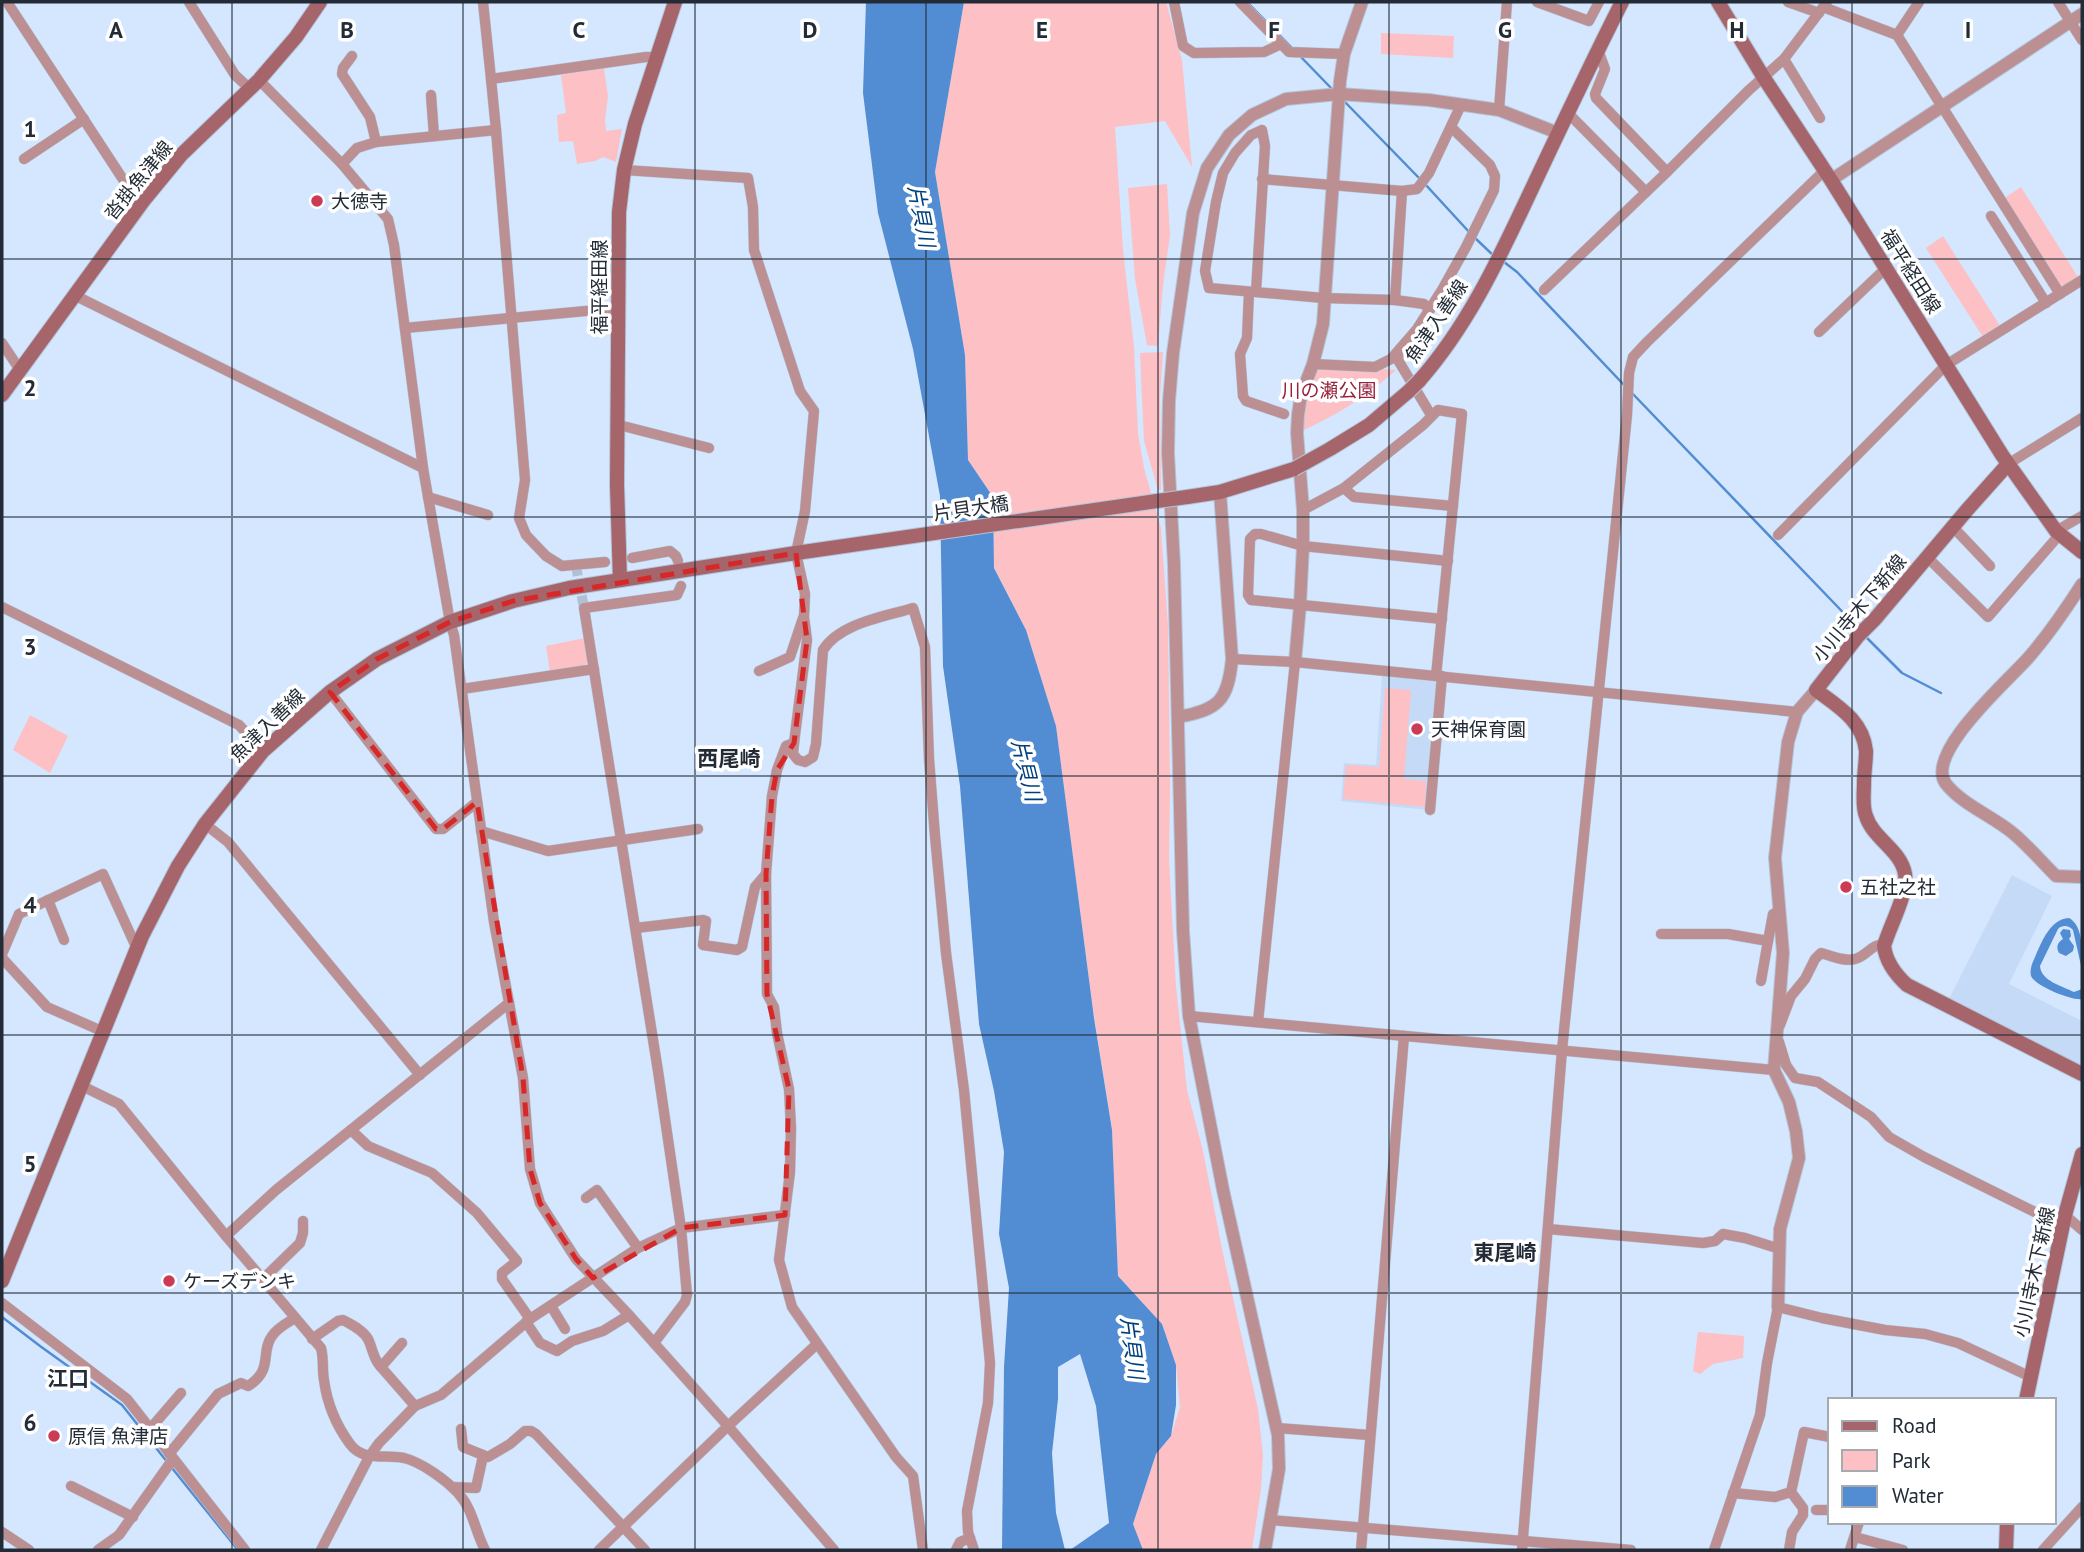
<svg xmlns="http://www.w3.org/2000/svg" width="2084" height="1552" viewBox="0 0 2084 1552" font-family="'PT Sans','Noto Sans JP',sans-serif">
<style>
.built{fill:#c5daf7}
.green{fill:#fdc0c4}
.water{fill:#528cd2}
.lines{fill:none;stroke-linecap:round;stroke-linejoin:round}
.stream{stroke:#528cd2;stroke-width:2.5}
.minor-tunnel{stroke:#b0c1d6;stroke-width:10;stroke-dasharray:10 5;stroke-linecap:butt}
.minor-casing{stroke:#b4c5da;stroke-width:11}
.tertiary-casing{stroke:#b4c5da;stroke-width:14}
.secondary-casing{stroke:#b4c5da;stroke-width:16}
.minor{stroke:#bc8f92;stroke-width:10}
.tertiary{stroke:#bc8f92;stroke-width:12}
.secondary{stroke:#a5656a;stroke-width:14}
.secondary-bridge-casing{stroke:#b4c5da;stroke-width:16;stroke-linecap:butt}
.secondary-bridge{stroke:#a5656a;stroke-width:14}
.marked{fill:none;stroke:#d62828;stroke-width:5;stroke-dasharray:14 9;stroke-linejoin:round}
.grid{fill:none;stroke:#222b36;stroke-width:2;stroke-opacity:0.55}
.poi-dot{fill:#cb3b56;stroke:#fff;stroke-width:2.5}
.labels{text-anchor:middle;stroke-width:7;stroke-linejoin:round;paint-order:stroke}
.street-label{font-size:19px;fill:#222b36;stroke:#fff}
.poi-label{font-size:19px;fill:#222b36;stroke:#fff;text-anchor:start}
.park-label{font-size:19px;fill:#97223a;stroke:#fff}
.water-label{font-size:21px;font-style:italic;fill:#003f7e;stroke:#fff}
.neighbourhood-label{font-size:21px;font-weight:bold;fill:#222b36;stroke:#fff}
.grid-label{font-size:23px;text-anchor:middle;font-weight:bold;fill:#222b36;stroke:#fff;stroke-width:7;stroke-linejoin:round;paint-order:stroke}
</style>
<rect width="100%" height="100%" fill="#d4e7fe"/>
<g class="built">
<path d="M 1382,676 L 1438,681 L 1428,810 L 1341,801 L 1344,763 L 1376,765 Z"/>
<path d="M 2012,875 L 2052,896 L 2009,984 L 2082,1021 L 2082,1067 L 1949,999 Z"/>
</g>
<g class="green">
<path d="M 964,2 L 1166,2 L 1182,60 L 1192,167 L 1165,121 L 1115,127 L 1123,250 L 1134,347 L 1138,434 L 1144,468 L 1161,528 L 1168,626 L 1170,787 L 1169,861 L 1176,986 L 1187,1090 L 1203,1151 L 1222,1249 L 1258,1409 L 1263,1456 L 1261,1489 L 1252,1550 L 1143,1550 L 1133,1524 L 1156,1454 L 1171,1436 L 1180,1407 L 1176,1365 L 1162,1324 L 1118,1276 L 1112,1130 L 1092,1002 L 1056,726 L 1026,630 L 994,567 L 993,497 L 968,460 L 965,355 L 935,172 Z"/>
<path d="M 1381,33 L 1454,36 L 1453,58 L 1381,54 Z"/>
<path d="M 604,68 L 608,96 L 605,120 L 606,131 L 622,129 L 616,162 L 603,157 L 595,161 L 577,164 L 573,141 L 559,142 L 557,115 L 566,113 L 561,75 Z"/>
<path d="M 1167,184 L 1170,235 L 1163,285 L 1158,346 L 1147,345 L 1135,279 L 1128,188 Z"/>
<path d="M 2021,187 L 2078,277 L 2059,289 L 2003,199 Z"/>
<path d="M 1943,236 L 2000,326 L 1983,337 L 1926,248 Z"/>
<path d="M 1163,352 L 1160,397 L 1161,490 L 1158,490 L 1144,441 L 1140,353 Z"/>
<path d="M 1313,364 L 1396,370 C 1366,397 1334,417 1297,433 Z"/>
<path d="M 585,638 L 589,662 L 580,667 L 550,672 L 546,646 Z"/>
<path d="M 1385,688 L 1411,690 L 1404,779 L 1426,781 L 1425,807 L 1343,799 L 1346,765 L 1379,767 Z"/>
<path d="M 30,715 L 68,736 L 50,773 L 13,750 Z"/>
<path d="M 1698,1332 L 1744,1336 L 1743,1358 L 1713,1364 L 1700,1374 L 1693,1371 Z"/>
</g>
<g class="water">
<path d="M 866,2 L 964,2 L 935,172 L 965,355 L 968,460 L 993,497 L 994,568 L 1026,630 L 1056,726 L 1094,1018 L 1112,1130 L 1118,1276 L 1162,1324 L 1176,1365 L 1176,1405 L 1171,1436 L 1156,1454 L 1133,1524 L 1143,1550 L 1070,1550 L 1109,1523 L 1096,1406 L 1080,1354 L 1058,1367 L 1058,1399 L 1052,1453 L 1056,1513 L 1065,1550 L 1002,1550 L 1004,1367 L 1009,1288 L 999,1234 L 1004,1152 L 994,1091 L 979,1024 L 960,786 L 943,666 L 940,496 L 913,349 L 878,213 L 863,93 Z"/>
<path d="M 2069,918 C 2084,926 2082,953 2082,970 L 2073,930 C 2069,926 2063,924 2058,929 L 2040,966 C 2041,981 2062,986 2074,992 L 2082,989 L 2082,999 C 2072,1001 2035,986 2031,976 C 2030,971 2031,968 2032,964 C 2040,947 2048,919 2069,918 Z"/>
<path d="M 2063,929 L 2070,930 L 2071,936 L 2069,939 L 2074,946 L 2073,951 L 2066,956 L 2059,953 C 2056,947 2057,943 2063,939 L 2060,933 Z"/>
</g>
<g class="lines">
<g class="stream">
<path d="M 1247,2 L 1293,49"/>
<path d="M 1300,56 L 1332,89"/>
<path d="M 1344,101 L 1420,179"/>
<path d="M 1425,184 L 1470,233"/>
<path d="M 1475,238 L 1495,257"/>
<path d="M 1504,262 L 1517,272 L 1624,385"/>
<path d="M 1631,392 L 1859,629"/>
<path d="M 1866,637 L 1902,673 L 1941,693"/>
<path d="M 2,1317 L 40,1346 L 122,1405 L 168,1463"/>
<path d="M 172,1468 L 238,1550"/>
</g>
<path class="minor-tunnel" d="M 576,566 L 584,608"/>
<defs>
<g id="minor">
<path d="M 7,2 L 128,187 L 144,200"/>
<path d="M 189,2 L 235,75 L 250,89"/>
<path d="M 483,2 L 491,79"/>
<path d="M 1174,2 L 1183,46 L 1194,53 L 1264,52 L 1281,44"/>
<path d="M 1240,2 L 1289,52 L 1344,54"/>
<path d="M 1537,2 L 1589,21 L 1599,2"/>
<path d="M 1788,2 L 1819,13"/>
<path d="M 2058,2 L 2082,40"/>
<path d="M 1823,7 L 1897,35 L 2060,294"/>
<path d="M 1897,35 L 1919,2"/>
<path d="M 1598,50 L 1605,69 L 1595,94 L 1596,98 L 1667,172"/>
<path d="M 352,56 L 343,68 L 342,74 L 370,117 L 376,142"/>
<path d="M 1784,59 L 1820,118"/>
<path d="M 259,80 L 342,164 L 388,219 L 394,245 L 423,468 L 450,622 L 454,635 L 494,922 L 523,1078 L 530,1169 L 540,1203 L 576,1259 L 629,1315 L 728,1426 L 834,1550"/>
<path d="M 431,95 L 434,136"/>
<path d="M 1499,110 L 1507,2"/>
<path d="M 1568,113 L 1646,192"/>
<path d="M 496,130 L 491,79 L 646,57 L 657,57"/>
<path d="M 24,159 L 84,119"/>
<path d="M 342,164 L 357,148 L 376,142 L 496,130 L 525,480 L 519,518 L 526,535 L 546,556 L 562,566 L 605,562"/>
<path d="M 624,170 L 748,178 L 753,207 L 754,250 L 800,391 L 814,411 L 805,511 L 796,553 L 805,594 L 804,617 L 807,640 L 794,743 L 786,746 L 777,770 L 772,796 L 766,874 L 755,887 L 742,947 L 737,950 L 703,945 L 706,921 L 703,920 L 636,928"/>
<path d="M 1262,179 L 1402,191 L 1417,189 L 1429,173 L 1461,105"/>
<path d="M 1991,216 L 2046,303"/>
<path d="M 1544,290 L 1667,172 L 1749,90 L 1784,59 L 1827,2"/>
<path d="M 1249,292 L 1247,338 L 1240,354 L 1243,396 L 1246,401 L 1284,414"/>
<path d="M 1256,292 L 1265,146 L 1262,130 L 1251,135 L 1235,153 L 1223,173 L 1216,202 L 1205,271 L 1209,288 L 1323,298 L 1395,300 L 1424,304 L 1430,310"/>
<path d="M 74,295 L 423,468"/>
<path d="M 1395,300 L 1402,191"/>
<path d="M 405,328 L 618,308"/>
<path d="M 1819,332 L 1886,268"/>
<path d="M 2,343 L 20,370"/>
<path d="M 1400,349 L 1398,360 L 1431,415"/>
<path d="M 1313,364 L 1375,367 L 1391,359 L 1417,329 L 1442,290 L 1466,247 L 1494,190 L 1495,176 L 1490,165 L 1451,127"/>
<path d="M 619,425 L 709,448"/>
<path d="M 2008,464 L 2082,418"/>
<path d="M 1344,488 L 1354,497 L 1453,506"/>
<path d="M 428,497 L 488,515"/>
<path d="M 1303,510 L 1344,488 L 1423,425 L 1438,410 L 1462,414 L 1436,676"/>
<path d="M 1953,527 L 1990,566"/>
<path d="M 2056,531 L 2082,516"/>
<path d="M 1778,535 L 1946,365 L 2082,280"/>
<path d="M 1927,557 L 1988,617 L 2060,534"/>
<path d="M 632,558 L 670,551 L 676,556 L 678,561"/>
<path d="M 2,607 L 239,725 L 263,751"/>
<path d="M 1442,619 L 1251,600 L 1248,595 L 1250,539 L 1255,534 L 1261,534 L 1303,546 L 1448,561"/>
<path d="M 1232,659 L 1295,662 L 1797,712"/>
<path d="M 759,671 L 790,657 L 803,618"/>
<path d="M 462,689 L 594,669"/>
<path d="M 330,692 L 436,829 L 443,829 L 477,802"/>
<path d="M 794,743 L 793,754 L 798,760 L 805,762 L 813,757 L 816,744 L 823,650 C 840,623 884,617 913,608 L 925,647 L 929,759 L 935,836 L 946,953 L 964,1090 L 990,1363 L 988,1403 L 967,1511 L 968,1532 L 974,1550"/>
<path d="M 1430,810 L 1442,676"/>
<path d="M 205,824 L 228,842 L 420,1075"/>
<path d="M 481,831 L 548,851 L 698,829"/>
<path d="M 766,874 L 767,994 L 774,1007 L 777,1033 L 789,1089 L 791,1128 L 790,1172 L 779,1260 L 792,1307 L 896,1457 L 913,1476 L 923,1550"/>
<path d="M 48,900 L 64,940"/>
<path d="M 1661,934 L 1728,934 L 1768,941 L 1773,914 L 1780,911"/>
<path d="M 2,954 L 19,914 L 103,874 L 137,949"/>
<path d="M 2,958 L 47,1007 L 104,1032"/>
<path d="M 1761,981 L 1768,941"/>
<path d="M 1189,1016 L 1774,1070"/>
<path d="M 1258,1022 L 1295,662"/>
<path d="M 1780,1025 L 1791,996 L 1805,979 L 1815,959 L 1821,953 C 1831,956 1845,962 1855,959 C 1867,956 1871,944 1885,944"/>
<path d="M 1779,1042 L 1786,1065 L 1795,1078 L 1818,1082 L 1871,1117 L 1889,1137 L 1924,1157 L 2063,1226"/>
<path d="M 82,1086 L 119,1104 L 226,1236 L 321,1348 C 324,1359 322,1369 324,1380 C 327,1403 336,1425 350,1444 C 363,1462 385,1454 404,1458 C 421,1462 446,1480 458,1493 C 473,1509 475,1531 485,1550"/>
<path d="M 351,1130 L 368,1146 L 432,1173 L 477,1213 L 517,1261 L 502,1273 L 502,1279 L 530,1319"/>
<path d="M 586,1198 L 597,1190 L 638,1248"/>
<path d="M 2065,1215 L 2082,1230"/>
<path d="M 1548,1229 L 1703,1243 L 1715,1241 L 1723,1234 L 1745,1238 L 1780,1249"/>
<path d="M 226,1236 L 276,1190 L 509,1003"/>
<path d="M 263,1279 L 300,1243 L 303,1233 L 303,1221"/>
<path d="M 2,1303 L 127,1399 L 245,1550"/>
<path d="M 551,1306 L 565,1329"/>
<path d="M 526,1322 L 540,1343 L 557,1351 L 572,1341 L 603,1331 L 629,1315"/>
<path d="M 312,1339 L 338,1321 L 343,1320 C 352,1325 363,1330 368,1339 C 373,1349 373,1359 381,1367 L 402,1343"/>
<path d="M 654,1343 L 685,1302 L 687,1295 L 681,1228 L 658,1071 L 584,608 L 677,595 L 681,586"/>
<path d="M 381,1367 L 415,1406"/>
<path d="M 1277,1428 L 1369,1435"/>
<path d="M 150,1429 L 181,1393"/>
<path d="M 461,1429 L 463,1447 L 488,1457 L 510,1444 L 525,1431 L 531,1431 L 536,1434 L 645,1550"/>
<path d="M 169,1454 L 218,1394 L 241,1383 L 248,1386 C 274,1370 260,1352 272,1336 C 277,1328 287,1323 295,1318"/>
<path d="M 71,1486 L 133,1517"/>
<path d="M 452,1487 L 476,1488 L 483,1456"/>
<path d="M 1733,1493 L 1775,1497 L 1791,1492 L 1804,1432 L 1830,1437"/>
<path d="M 1816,1510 L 1830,1510"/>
<path d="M 1270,1520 L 1631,1550"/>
<path d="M 2,1532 L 29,1550"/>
<path d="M 1855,1537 L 1903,1550"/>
<path d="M 98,1550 L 119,1535 L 173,1459"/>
<path d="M 321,1550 L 369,1457 L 379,1443 L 415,1406 L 441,1395 L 530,1319 L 638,1248 L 681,1228 L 785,1215"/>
<path d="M 599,1550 L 728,1426 L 817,1344"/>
<path d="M 956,1550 L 960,1542 L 970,1538"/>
<path d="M 1361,1550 L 1404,1036"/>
<path d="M 1522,1550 L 1562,1050 L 1627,415 L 1629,373 L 1633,357 L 1647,342 L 1824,171"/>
<path d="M 1714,1550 L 1760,1415 L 1767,1363 L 1778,1307 L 1822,1318 L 1885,1330 L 1925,1334 L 1958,1343 L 2031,1377"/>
<path d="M 1789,1550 L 1792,1532 L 1803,1515 L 1803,1508 L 1791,1492"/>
<path d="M 1850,1550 L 1859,1522"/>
<path d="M 2043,1550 L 2082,1507"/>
</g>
<g id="tertiary">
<path d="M 1831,180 L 2082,14"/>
<path d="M 2082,584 C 2066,609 2049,634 2029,657 C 2011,678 1923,754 1946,784 C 1964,806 1993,816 2014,834 C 2029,847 2042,862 2056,876 L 2082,877"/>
<path d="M 1295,662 L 1300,605 L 1303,546 L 1303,510 L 1297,433 L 1298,415 L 1301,395 L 1313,364 L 1323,324 L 1340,81 L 1344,54 L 1362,2"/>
<path d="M 1178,717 C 1219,710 1228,700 1232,659 L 1220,492"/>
<path d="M 1778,1307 L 1780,1229 L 1799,1158 L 1796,1131 L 1789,1102 L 1774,1070 L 1783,953 L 1775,858 L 1788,742 L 1797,712 L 1816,690"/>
<path d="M 1265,1550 L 1279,1469 L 1278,1435 L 1223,1190 L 1189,1016 L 1183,931 L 1174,564 L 1168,453 L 1169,401 L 1173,353 L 1193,213 L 1207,168 L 1229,135 L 1252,115 L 1286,99 L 1339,94 L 1429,100 L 1499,110 L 1558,133"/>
</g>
<g id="secondary">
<path d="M 1718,2 L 1764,78 L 1831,180 L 2002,455 L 2056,531 L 2082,552"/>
<path d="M 1419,381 C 1466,328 1497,263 1527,199 C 1558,133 1589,67 1622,2"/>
<path d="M 2,395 L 144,200 L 181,155 L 259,80 L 296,37 L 320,2"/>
<path d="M 1330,449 L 1369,425 L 1409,391"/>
<path d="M 2008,464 L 1967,510 L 1875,619 L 1858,636 L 1816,690 C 1839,707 1863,721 1866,751 C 1866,762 1864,773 1864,783 C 1864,794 1862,806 1866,816 C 1873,839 1901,850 1905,874 C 1908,894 1890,925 1884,946 C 1886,962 1896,975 1907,985 L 2082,1074"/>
<path d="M 1187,497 L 1220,492 L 1294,469"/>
<path d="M 620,580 L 617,485 L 619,212 L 624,170 L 635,124 L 675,2"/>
<path d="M 2,1281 L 142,936 L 178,866 L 205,824 L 263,751 L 330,692 L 377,659 L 450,622 L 513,601 L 569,588 L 796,553 L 1157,501"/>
<path d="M 2026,1400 L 2065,1215 L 2082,1154"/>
<path d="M 2006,1550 L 2007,1522"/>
</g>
</defs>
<use href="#minor" class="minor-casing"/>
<use href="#tertiary" class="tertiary-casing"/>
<use href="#secondary" class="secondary-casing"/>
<use href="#minor" class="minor"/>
<use href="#tertiary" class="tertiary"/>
<use href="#secondary" class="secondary"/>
<defs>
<g id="secondary-bridge">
<path d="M 1409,391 L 1419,381"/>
<path d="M 1294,469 L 1330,449"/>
<path d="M 1157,501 L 1187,497"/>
</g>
</defs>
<use href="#secondary-bridge" class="secondary-bridge-casing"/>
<use href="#secondary-bridge" class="secondary-bridge"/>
</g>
<path class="marked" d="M 796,553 L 807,640 L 794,743 L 777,770 L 772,796 L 766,874 L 767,994 L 789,1089 L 785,1215 L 681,1228 L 593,1278 L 576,1259 L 540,1203 L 530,1169 L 523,1078 L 477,802 L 443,829 L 436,829 L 330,692 L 377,659 L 450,622 L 513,601 Z"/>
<path class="grid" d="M 232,2 L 232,1550M 463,2 L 463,1550M 695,2 L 695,1550M 926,2 L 926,1550M 1158,2 L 1158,1550M 1389,2 L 1389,1550M 1621,2 L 1621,1550M 1852,2 L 1852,1400M 2,259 L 2082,259M 2,517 L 2082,517M 2,776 L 2082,776M 2,1035 L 2082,1035M 2,1293 L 2082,1293M 1852,1522 L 1852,1550"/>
<g class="poi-dot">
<circle cx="317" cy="201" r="7"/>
<circle cx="1417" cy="729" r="7"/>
<circle cx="1846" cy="887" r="7"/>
<circle cx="169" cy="1281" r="7"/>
<circle cx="54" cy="1436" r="7"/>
</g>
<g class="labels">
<g class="street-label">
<text transform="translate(138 180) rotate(-51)" y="7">沓掛魚津線</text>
<text transform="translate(1911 271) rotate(58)" y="7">福平経田線</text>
<text transform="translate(599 287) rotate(-90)" y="7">福平経田線</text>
<text transform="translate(1436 321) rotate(-56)" y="7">魚津入善線</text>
<text transform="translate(971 508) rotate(-8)" y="7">片貝大橋</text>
<text transform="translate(1859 608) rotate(-50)" y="7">小川寺木下新線</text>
<text transform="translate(267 725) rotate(-44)" y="7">魚津入善線</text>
<text transform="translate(2034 1272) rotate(-78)" y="7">小川寺木下新線</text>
</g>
<g class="poi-label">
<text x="331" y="208">大徳寺</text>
<text x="1431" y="736">天神保育園</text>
<text x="1860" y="894">五社之社</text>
<text x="183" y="1288">ケーズデンキ</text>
<text x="68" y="1443">原信 魚津店</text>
</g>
<g class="park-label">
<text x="1329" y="397">川の瀬公園</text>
</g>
<g class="water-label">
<text transform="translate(921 216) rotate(79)" y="7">片貝川</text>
<text transform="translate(1026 770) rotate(76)" y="7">片貝川</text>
<text transform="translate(1132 1348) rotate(82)" y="7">片貝川</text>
</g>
<g class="neighbourhood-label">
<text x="729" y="766">西尾崎</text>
<text x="1505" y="1260">東尾崎</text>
<text x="68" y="1386">江口</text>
</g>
</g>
<g class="grid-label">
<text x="116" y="38">A</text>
<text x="347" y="38">B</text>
<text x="579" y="38">C</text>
<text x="810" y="38">D</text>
<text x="1042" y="38">E</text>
<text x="1274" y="38">F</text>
<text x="1505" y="38">G</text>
<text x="1737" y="38">H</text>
<text x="1968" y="38">I</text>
<text x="30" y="137">1</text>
<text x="30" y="396">2</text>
<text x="30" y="655">3</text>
<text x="30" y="913">4</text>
<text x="30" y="1172">5</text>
<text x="30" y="1431">6</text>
</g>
<rect width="2084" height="1552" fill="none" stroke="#222b36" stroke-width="7"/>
<rect x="1828" y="1398" width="228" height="126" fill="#ffffff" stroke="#a7aaaf" stroke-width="2"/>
<rect x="1842" y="1421" width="35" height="10" fill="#a5656a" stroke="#a7aaaf" stroke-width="2"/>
<text x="1892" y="1433" font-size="21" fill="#222b36">Road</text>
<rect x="1842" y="1450" width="35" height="21" fill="#fdc0c4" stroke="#a7aaaf" stroke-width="2"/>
<text x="1892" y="1468" font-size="21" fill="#222b36">Park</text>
<rect x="1842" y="1486" width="35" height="21" fill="#528cd2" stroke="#a7aaaf" stroke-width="2"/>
<text x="1892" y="1503" font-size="21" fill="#222b36">Water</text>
</svg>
